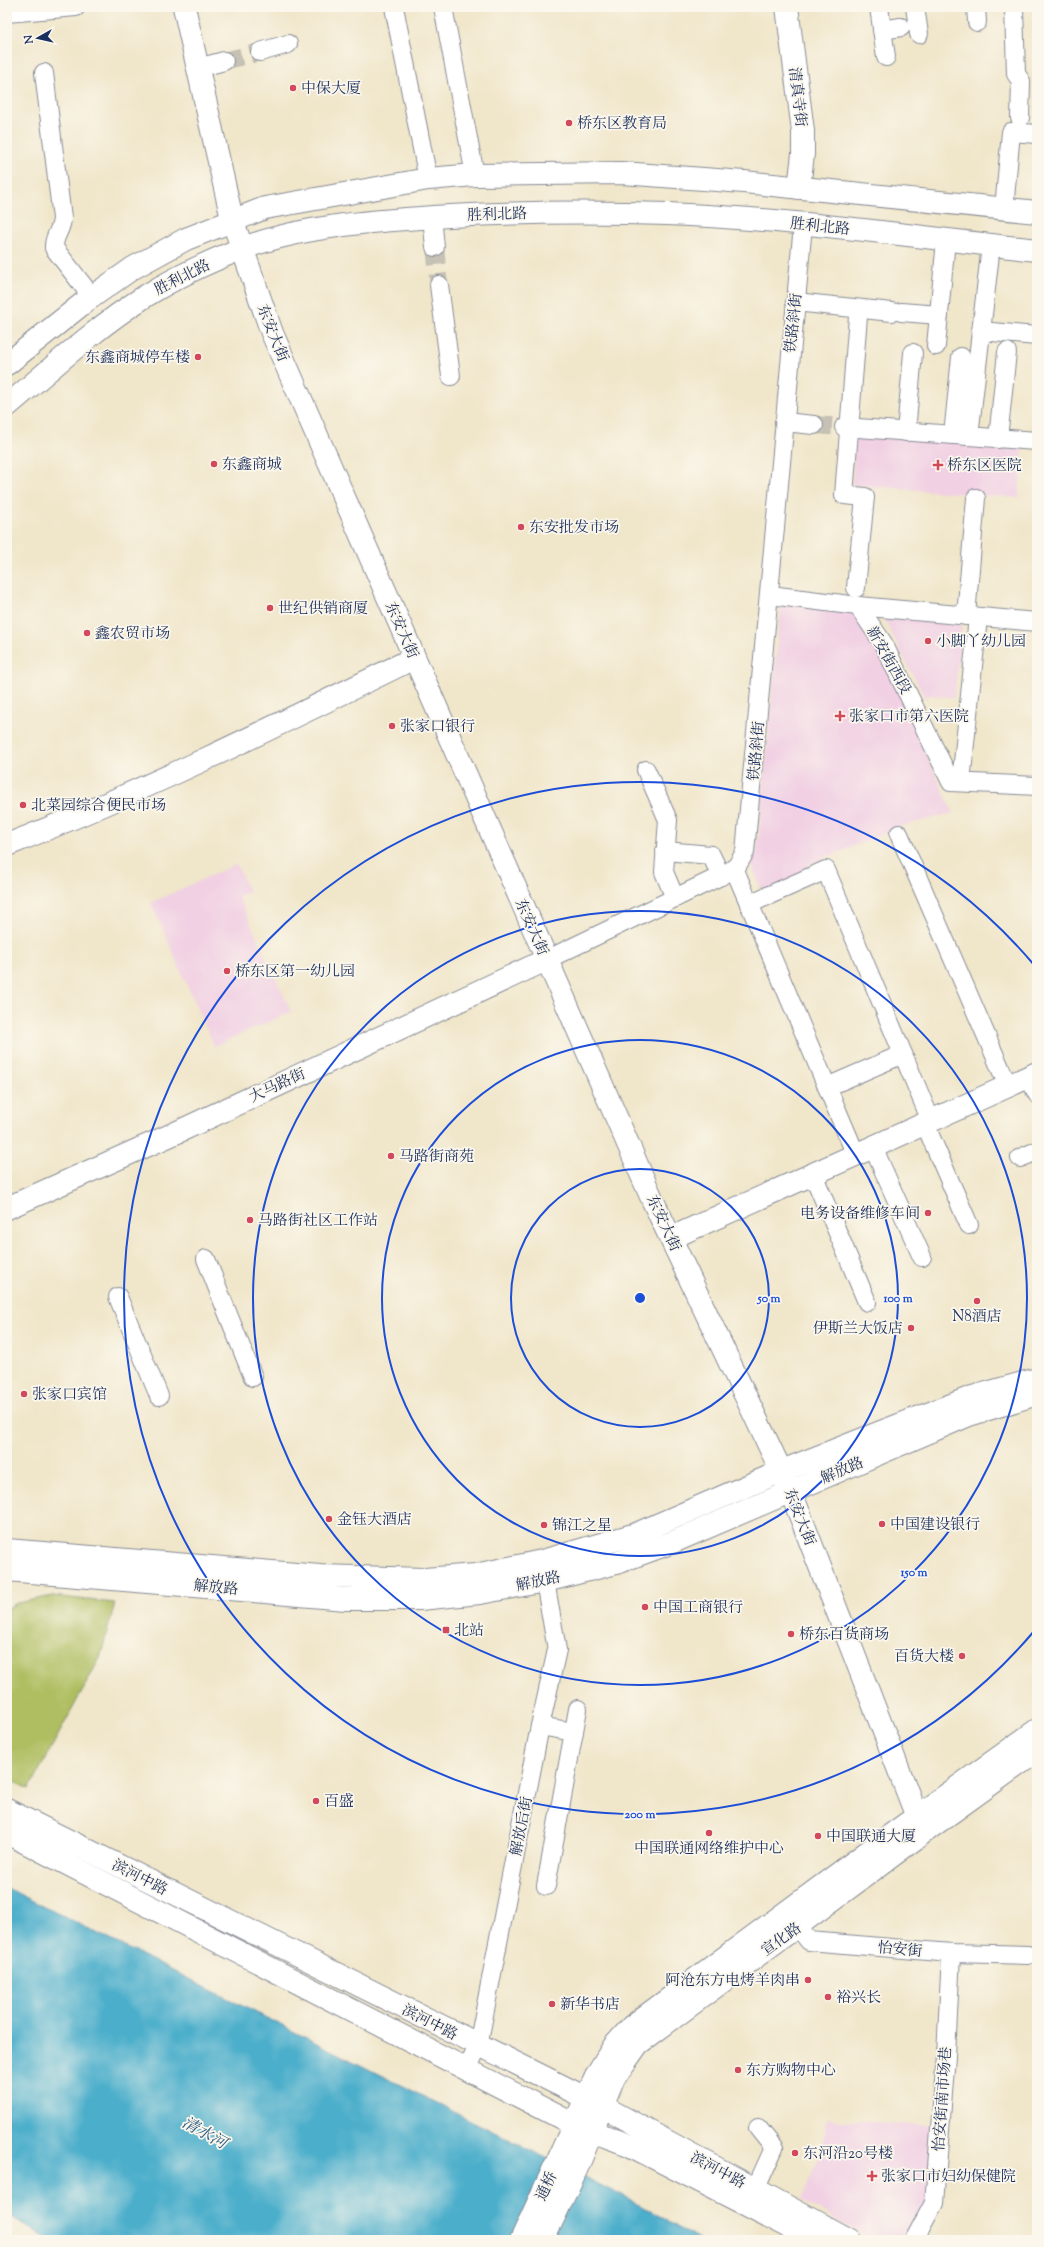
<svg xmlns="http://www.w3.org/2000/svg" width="1044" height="2247" viewBox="0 0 1044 2247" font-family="'Sorts Mill Goudy','Noto Serif SC',serif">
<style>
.built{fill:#f1d0e3}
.green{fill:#afbe61;stroke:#657660}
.water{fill:#4caecb;stroke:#346e94}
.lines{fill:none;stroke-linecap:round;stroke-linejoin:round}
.street-tunnel{stroke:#c5c1b4;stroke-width:18;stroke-dasharray:18 9;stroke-linecap:butt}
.street-casing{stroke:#868a94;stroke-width:20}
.secondary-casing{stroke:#868a94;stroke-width:24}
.highway-casing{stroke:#868a94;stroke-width:24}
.street{stroke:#fff;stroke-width:18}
.secondary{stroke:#fff;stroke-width:22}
.highway{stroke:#fff;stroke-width:22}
.ring{fill:none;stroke:#1d4ed8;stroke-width:2}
.poi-dot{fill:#d1495b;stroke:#fbf7ec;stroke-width:1.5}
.labels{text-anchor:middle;stroke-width:3.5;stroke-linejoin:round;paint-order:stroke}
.poi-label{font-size:15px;fill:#1b2f5e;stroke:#fbf7ec;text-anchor:start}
.street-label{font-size:15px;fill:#1b2f5e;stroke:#fbf7ec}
.water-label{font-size:16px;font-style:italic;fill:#2c5b84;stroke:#fbf7ec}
.centre{fill:#1d4ed8;stroke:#fbf7ec;stroke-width:2}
.ring-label{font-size:12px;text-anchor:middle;font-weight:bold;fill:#1d4ed8;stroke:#fbf7ec;stroke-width:3.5;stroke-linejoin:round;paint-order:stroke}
</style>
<rect width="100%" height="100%" fill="#fbf7ec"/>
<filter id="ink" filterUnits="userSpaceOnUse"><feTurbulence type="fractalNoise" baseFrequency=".025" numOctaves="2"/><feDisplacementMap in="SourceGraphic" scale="8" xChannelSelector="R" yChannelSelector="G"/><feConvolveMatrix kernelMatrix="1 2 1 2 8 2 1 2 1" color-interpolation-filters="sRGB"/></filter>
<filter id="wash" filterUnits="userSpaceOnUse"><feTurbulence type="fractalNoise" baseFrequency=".012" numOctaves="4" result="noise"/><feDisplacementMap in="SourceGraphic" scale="16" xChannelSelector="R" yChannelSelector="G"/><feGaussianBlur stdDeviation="0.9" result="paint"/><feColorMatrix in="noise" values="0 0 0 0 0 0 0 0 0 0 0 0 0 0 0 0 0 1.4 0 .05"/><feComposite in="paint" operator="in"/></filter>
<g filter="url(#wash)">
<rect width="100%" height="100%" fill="#f0e6ca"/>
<g class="built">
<path d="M 856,432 L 1023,445 L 1019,498 L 852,485 Z"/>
<path d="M 781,601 L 854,612 L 874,637 L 953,813 L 902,826 L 808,865 L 811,873 L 763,894 L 748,856 L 757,852 Z"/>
<path d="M 882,615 L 962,624 L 954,698 L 930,695 L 925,698 Z"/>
<path d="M 236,864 L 249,891 L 238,896 L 291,1012 L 214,1046 L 151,903 Z"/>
<path d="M 827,2119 L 937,2126 L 931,2203 L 907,2240 L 872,2240 L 801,2199 L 821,2153 Z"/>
</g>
<path class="green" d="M 53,1596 L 115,1603 L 100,1658 L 29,1789 L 7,1779 L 7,1608 L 17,1603 Z"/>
<path class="water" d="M 7,1888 L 638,2204 L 699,2240 L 48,2240 L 7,2214 Z"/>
</g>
<g filter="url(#ink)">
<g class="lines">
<g class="street-tunnel">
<path d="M 224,61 L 260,52"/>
<path d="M 435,247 L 439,285"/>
<path d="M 814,425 L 844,427"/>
</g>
<defs>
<g id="street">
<path d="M 394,7 L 428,179"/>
<path d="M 443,7 L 475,175"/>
<path d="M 879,7 L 886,57"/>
<path d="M 915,7 L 919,34"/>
<path d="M 976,7 L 977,22"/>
<path d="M 1014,7 L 1016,74 L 1021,81 L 1020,118"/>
<path d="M 7,13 L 76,7"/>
<path d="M 882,30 L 901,27"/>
<path d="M 260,52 L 288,44"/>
<path d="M 198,68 L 224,61"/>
<path d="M 44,73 L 62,218 C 62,230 53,236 54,248 L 92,297"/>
<path d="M 1004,209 L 1011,132 L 1037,134"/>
<path d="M 432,217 L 435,247"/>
<path d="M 439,285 L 451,376"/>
<path d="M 795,302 L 892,312"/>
<path d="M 901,312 L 939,315"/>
<path d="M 981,331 L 1037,336"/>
<path d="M 936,346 L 946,240"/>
<path d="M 784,422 L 814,425"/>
<path d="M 844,427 L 1037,441"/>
<path d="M 906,432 L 913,353"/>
<path d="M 953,435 L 961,357"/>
<path d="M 969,436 L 991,245"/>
<path d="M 998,439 L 1007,352"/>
<path d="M 856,588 L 865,497 L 844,495 L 858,316"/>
<path d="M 770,595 L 858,606 L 883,643 L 951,782 L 1037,786"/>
<path d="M 858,606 L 1037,622"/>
<path d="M 966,616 L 976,498"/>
<path d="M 646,770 L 668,820 L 664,872 L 675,898"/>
<path d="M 961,782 L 977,627"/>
<path d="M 899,834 L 1008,1086"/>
<path d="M 665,851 L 711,855 L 721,876"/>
<path d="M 734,868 L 856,1155"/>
<path d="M 749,904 L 826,870 L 931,1121"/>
<path d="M 546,960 L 729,872 L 737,866 L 745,852 L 803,225"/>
<path d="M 1029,1077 L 1037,1094"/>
<path d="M 827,1087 L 903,1054"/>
<path d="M 925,1124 L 969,1225"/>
<path d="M 873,1147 L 922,1257"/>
<path d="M 1020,1158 L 1037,1151"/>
<path d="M 813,1174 L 867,1302"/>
<path d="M 206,1259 L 253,1377"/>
<path d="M 118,1297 L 159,1396"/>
<path d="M 540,1726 L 574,1732"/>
<path d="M 546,1886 L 578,1709"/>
<path d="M 790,1916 L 809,1941 L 951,1953 L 1028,1955"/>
<path d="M 467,2070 L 478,2046 L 540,1726 L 557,1650 L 545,1581"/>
<path d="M 750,2201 L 774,2148 L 758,2128"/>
<path d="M 914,2240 L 934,2203 L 946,2056 L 951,1953"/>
</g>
<g id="secondary">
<path d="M 184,7 L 232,219 L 272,333 L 653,1201 L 791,1492 L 917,1817 L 927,1830"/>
<path d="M 787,7 L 803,131 L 803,154 L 799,188"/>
<path d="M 7,845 C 147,790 280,724 414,658"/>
<path d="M 7,1208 L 182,1130 L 546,960"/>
<path d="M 671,1238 L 1037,1073"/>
<path d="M 7,1550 L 320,1576 L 425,1579 L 475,1575 L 542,1561 L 636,1534 L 782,1471 L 881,1432 L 972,1397 L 1037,1379"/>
<path d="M 7,1570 L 346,1599 L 420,1599 L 480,1593 L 545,1581 L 616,1563 L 673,1542 L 969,1415 L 1037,1394"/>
<path d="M 7,1810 L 602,2106 L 849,2240"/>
<path d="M 7,1833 L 575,2125 L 629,2145 L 815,2240"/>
<path d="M 521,2240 L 598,2072 L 614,2046 L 632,2026 L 881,1842 L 1037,1730"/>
<path d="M 543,2240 L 577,2168 L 614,2078 L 638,2044 L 927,1830 L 1037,1751"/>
</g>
<g id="highway">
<path d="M 7,364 L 86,301 L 133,268 L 186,239 L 265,208 L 428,179 L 475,175 L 622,173 L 744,182 L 1037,212"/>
<path d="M 7,406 C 51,369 95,328 144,297 C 174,278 208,262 241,249 C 303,225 384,220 450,216 C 550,211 650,211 750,219 C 846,226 941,240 1037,250"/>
</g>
</defs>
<use href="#street" class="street-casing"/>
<use href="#secondary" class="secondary-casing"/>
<use href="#highway" class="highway-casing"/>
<use href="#street" class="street"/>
<use href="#secondary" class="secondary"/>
<use href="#highway" class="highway"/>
</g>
</g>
<g class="ring">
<circle cx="640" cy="1298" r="129"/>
<circle cx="640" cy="1298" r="258"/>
<circle cx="640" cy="1298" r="387"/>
<path d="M1035 1630A516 516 0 1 1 1035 966"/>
</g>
<g class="poi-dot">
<circle cx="293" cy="88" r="4"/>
<circle cx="569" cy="123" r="4"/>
<circle cx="198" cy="357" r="4"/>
<circle cx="214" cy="464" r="4"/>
<path d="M936 459h4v4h4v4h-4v4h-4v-4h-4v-4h4z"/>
<circle cx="521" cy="527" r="4"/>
<circle cx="270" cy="608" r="4"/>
<circle cx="87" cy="633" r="4"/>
<circle cx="928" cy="641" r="4"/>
<path d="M838 710h4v4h4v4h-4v4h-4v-4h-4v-4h4z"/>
<circle cx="392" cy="726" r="4"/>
<circle cx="23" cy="805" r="4"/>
<circle cx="227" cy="971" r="4"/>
<circle cx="391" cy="1156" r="4"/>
<circle cx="928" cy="1213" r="4"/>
<circle cx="250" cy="1220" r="4"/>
<circle cx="977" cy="1301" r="4"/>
<circle cx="911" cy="1328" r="4"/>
<circle cx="24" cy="1394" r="4"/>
<circle cx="329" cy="1519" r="4"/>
<circle cx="882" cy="1524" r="4"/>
<circle cx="544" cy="1525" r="4"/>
<circle cx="645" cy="1607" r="4"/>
<rect x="442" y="1626" width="8" height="8" rx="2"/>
<circle cx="791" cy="1634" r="4"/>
<circle cx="962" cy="1656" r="4"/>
<circle cx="316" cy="1801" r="4"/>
<circle cx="709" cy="1833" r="4"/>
<circle cx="818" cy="1836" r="4"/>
<circle cx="808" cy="1980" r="4"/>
<circle cx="828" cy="1997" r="4"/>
<circle cx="552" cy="2004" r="4"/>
<circle cx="738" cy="2070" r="4"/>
<circle cx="795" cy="2153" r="4"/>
<path d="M870 2170h4v4h4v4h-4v4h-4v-4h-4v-4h4z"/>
</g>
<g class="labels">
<g class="poi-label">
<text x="301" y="93">中保大厦</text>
<text x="577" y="128">桥东区教育局</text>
<text x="190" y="362" text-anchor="end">东鑫商城停车楼</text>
<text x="222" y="469">东鑫商城</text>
<text x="947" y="470">桥东区医院</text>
<text x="529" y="532">东安批发市场</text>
<text x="278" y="613">世纪供销商厦</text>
<text x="95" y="638">鑫农贸市场</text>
<text x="936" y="646">小脚丫幼儿园</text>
<text x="849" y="721">张家口市第六医院</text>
<text x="400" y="731">张家口银行</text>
<text x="31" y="810">北菜园综合便民市场</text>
<text x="235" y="976">桥东区第一幼儿园</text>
<text x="399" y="1161">马路街商苑</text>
<text x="920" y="1218" text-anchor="end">电务设备维修车间</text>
<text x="258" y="1225">马路街社区工作站</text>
<text x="977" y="1321" text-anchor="middle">N8酒店</text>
<text x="903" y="1333" text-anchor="end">伊斯兰大饭店</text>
<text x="32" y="1399">张家口宾馆</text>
<text x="337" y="1524">金钰大酒店</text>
<text x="890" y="1529">中国建设银行</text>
<text x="552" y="1530">锦江之星</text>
<text x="653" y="1612">中国工商银行</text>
<text x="454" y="1635">北站</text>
<text x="799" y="1639">桥东百货商场</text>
<text x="954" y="1661" text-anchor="end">百货大楼</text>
<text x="324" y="1806">百盛</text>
<text x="826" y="1841">中国联通大厦</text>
<text x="709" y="1853" text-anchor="middle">中国联通网络维护中心</text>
<text x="800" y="1985" text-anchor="end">阿沧东方电烤羊肉串</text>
<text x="836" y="2002">裕兴长</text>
<text x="560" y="2009">新华书店</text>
<text x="746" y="2075">东方购物中心</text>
<text x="803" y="2158">东河沿20号楼</text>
<text x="881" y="2181">张家口市妇幼保健院</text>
</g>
<g class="street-label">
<text transform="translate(798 97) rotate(83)" y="5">清真寺街</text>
<text transform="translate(497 214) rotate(-2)" y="5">胜利北路</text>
<text transform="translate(820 226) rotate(6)" y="5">胜利北路</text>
<text transform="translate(182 277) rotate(-27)" y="5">胜利北路</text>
<text transform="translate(793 323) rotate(-84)" y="5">铁路斜街</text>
<text transform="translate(273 333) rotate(68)" y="5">东安大街</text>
<text transform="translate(402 630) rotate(66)" y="5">东安大街</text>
<text transform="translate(889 660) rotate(61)" y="5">新安街西段</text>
<text transform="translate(756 751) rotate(-85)" y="5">铁路斜街</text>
<text transform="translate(532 927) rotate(66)" y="5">东安大街</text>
<text transform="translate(277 1085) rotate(-25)" y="5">大马路街</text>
<text transform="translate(664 1223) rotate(65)" y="5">东安大街</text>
<text transform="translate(842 1470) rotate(-23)" y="5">解放路</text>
<text transform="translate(800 1517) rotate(68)" y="5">东安大街</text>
<text transform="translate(538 1581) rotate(-12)" y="5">解放路</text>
<text transform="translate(216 1587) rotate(5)" y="5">解放路</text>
<text transform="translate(521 1826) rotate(-79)" y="5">解放后街</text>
<text transform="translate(140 1877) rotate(27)" y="5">滨河中路</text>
<text transform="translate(781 1939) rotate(-36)" y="5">宣化路</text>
<text transform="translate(900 1949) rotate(5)" y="5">怡安街</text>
<text transform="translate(430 2022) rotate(27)" y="5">滨河中路</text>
<text transform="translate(942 2099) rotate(-86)" y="5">怡安街南市场巷</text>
<text transform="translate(718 2170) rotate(28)" y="5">滨河中路</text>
<text transform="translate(546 2186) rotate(-65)" y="5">通桥</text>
</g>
<g class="water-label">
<text transform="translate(205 2132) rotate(29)" y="6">清水河</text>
</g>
</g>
<circle cx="640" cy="1298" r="6" class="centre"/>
<g class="ring-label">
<text x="769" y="1302">50 m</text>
<text x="898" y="1302">100 m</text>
<text x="914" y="1576">150 m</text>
<text x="640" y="1818">200 m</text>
</g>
<rect width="1044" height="2247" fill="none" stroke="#fbf7ec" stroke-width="24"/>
<g transform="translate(38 38) rotate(262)" stroke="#fbf7ec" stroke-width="3" paint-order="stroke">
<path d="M0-3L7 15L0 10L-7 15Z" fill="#1b2f5e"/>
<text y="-6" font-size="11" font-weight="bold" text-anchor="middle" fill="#1b2f5e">N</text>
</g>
</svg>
